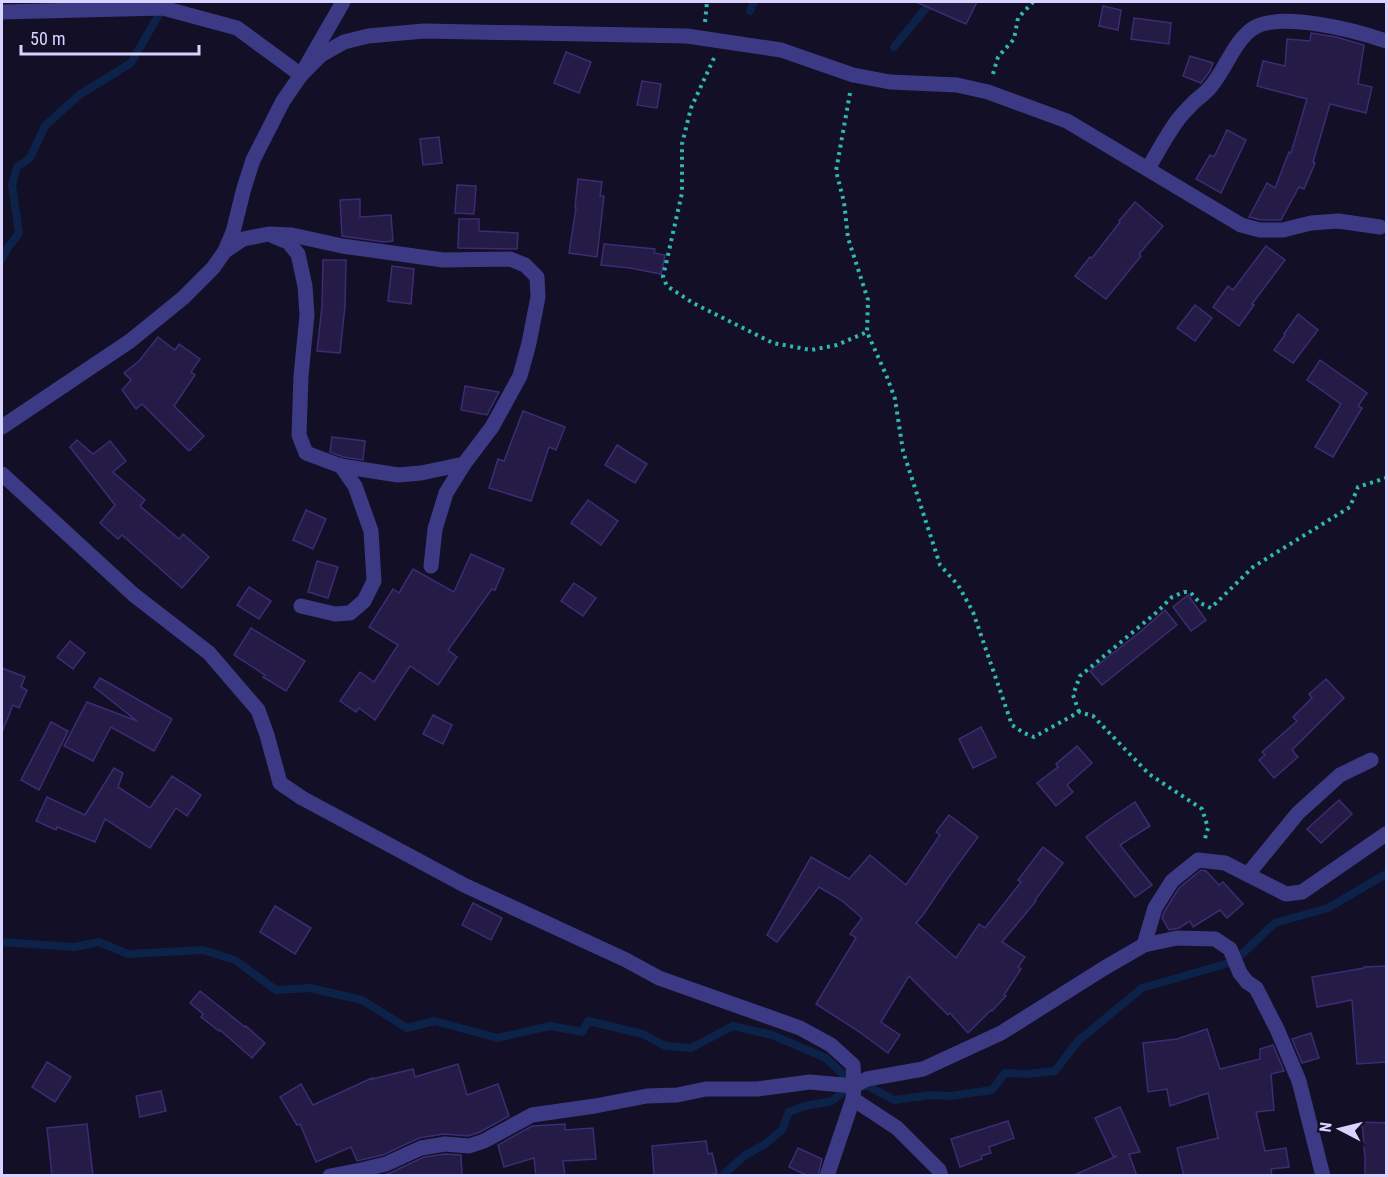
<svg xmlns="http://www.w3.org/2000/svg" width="1388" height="1177" viewBox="0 0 1388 1177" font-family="'Roboto Condensed',sans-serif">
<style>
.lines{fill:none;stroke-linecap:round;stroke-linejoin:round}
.stream{stroke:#0c2248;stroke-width:8}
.building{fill:#241b47;stroke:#3b2d73;stroke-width:1.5}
.path{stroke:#2fb8b0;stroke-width:4;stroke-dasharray:3 4.5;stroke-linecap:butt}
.minor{stroke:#3d3a85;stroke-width:15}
</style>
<rect width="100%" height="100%" fill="#130f26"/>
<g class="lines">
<g class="stream">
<path d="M 750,11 L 754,2"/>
<path d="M 894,47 L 931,2"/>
<path d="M 2,259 L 7,249 L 19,233 L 12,185 L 17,167 L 30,158 L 45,126 L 79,95 L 131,63 L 162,9"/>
<path d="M 2,942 L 74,947 L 99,942 L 128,954 L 203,950 L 235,960 L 276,990 L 310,988 L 362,1000 L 407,1028 L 435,1021 L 497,1038 L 550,1026 L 582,1032 L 588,1021 L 643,1034 L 665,1046 L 691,1048 L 733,1026 L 772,1035 L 826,1058 L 852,1083"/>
<path d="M 860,1086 L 868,1086 L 894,1100 L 931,1095 L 950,1096 L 992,1090 L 1005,1073 L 1026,1074 L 1055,1071 L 1078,1041 L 1142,988 L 1229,963 L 1243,953 L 1275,923 L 1328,908 L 1386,874"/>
<path d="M 722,1176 L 744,1156 L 765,1144 L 782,1130 L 789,1112 L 805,1106 L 832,1101 L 848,1088"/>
</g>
</g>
<g class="building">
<path d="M 916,2 L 977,2 L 966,24 Z"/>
<path d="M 1103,6 L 1121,10 L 1118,30 L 1099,26 Z"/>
<path d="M 1134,18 L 1171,23 L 1169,44 L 1131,39 Z"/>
<path d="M 1311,33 L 1336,37 L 1364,45 L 1358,84 L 1372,87 L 1366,113 L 1330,104 L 1313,162 L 1315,163 L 1304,189 L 1299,187 L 1281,220 L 1261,220 L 1249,217 L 1267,183 L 1275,188 L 1289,152 L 1291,153 L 1307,99 L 1257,86 L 1263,61 L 1285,66 L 1287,39 L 1310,41 Z"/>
<path d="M 566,52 L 591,62 L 579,93 L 554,83 Z"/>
<path d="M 1190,56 L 1213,63 L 1210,71 L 1201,83 L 1183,76 Z"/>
<path d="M 642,81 L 661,84 L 657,108 L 637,105 Z"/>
<path d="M 1227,130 L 1246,140 L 1221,193 L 1196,179 L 1210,155 L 1214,157 Z"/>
<path d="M 439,137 L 442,163 L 423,165 L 420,139 Z"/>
<path d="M 578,179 L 602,182 L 600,196 L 604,196 L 597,257 L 569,253 L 576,208 L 575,207 Z"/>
<path d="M 457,185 L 476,186 L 474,214 L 455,213 Z"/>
<path d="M 360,199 L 360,217 L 391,215 L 393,241 L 384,242 L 342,236 L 340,200 Z"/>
<path d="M 1135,202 L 1163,226 L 1139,254 L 1141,256 L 1106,299 L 1075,276 L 1090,257 L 1092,258 L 1120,222 L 1119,221 Z"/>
<path d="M 459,219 L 479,219 L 479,231 L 518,233 L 517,249 L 458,248 Z"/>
<path d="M 604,244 L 655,249 L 654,253 L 665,255 L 661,274 L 630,268 L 601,265 Z"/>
<path d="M 1266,246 L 1285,260 L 1252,304 L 1254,305 L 1239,326 L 1213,307 L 1228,286 L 1233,290 Z"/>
<path d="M 323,260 L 346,260 L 345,306 L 340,353 L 317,351 L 322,306 Z"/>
<path d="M 392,266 L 414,269 L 411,304 L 388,301 Z"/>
<path d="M 1195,305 L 1212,318 L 1195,341 L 1177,328 Z"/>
<path d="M 1298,314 L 1318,330 L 1293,363 L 1274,350 L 1285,335 L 1284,334 Z"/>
<path d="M 158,337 L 175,350 L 179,344 L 200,359 L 191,372 L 195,375 L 174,406 L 204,436 L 189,451 L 142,404 L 136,409 L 122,390 L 131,380 L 124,373 L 139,361 Z"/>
<path d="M 1320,360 L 1367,393 L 1358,406 L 1362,408 L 1333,457 L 1315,447 L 1341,404 L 1307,380 Z"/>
<path d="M 465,386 L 499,392 L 487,415 L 461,410 Z"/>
<path d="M 523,411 L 565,427 L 556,450 L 549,447 L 531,501 L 489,488 L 498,459 L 504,461 Z"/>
<path d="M 332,437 L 365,441 L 363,460 L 343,457 L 330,452 Z"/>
<path d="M 77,440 L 93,454 L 110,441 L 126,461 L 113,472 L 145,500 L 140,506 L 179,539 L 183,534 L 209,557 L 182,588 L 122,535 L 118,539 L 100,523 L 115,505 L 70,447 Z"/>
<path d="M 617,445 L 647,464 L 635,483 L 605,465 Z"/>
<path d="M 588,500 L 618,521 L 601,545 L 571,523 Z"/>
<path d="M 306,510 L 326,519 L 313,549 L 293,540 Z"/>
<path d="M 471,554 L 504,569 L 495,590 L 492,589 L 448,650 L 457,657 L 438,685 L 410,666 L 375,720 L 359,708 L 356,712 L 340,701 L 360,672 L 374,682 L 398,645 L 369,627 L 393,589 L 399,593 L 413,569 L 454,592 Z"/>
<path d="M 317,561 L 338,567 L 328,598 L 308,592 Z"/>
<path d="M 574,583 L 596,598 L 583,616 L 561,601 Z"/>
<path d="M 249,587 L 271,601 L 259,619 L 237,605 Z"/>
<path d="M 1188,595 L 1206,620 L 1191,631 L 1173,607 Z"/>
<path d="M 1165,610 L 1177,625 L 1102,685 L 1090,671 L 1140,632 Z"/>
<path d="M 251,628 L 305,661 L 286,691 L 263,677 L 265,675 L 234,655 Z"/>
<path d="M 70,641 L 85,653 L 73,669 L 57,657 Z"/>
<path d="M 2,668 L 25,677 L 21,687 L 27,690 L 19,708 L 13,705 L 2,732 Z"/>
<path d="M 100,678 L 172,719 L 154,751 L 111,727 L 93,761 L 64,746 L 87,702 L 137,721 L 94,687 Z"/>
<path d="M 1326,679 L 1344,698 L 1292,750 L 1298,757 L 1274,778 L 1259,760 L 1265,755 L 1262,752 L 1297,721 L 1293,717 L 1312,698 L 1309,694 Z"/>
<path d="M 433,715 L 452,725 L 443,744 L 423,734 Z"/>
<path d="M 51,722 L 68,731 L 39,790 L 21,780 Z"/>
<path d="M 981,727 L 996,757 L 973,768 L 959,739 Z"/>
<path d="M 1077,746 L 1092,763 L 1067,785 L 1073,792 L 1056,806 L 1037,783 L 1058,767 L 1056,764 Z"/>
<path d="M 114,768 L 123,773 L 118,787 L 150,808 L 172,776 L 201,795 L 187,816 L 176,808 L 150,848 L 105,819 L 95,842 L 57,827 L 56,830 L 36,821 L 47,797 L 85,815 Z"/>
<path d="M 1339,800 L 1352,814 L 1321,843 L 1307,829 Z"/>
<path d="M 1135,802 L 1150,826 L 1120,845 L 1152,885 L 1135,897 L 1086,837 L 1110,819 Z"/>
<path d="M 949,815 L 978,837 L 948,878 L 923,915 L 916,923 L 956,958 L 979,924 L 985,928 L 1021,882 L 1018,880 L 1043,847 L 1063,863 L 1035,900 L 1036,901 L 1002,942 L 1025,957 L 1018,967 L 1021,969 L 1004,995 L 1006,996 L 992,1011 L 991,1010 L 968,1033 L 950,1013 L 948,1015 L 909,976 L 881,1022 L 900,1035 L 888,1053 L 858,1031 L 816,1004 L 856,938 L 850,934 L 862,918 L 841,900 L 819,887 L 777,942 L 767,935 L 811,857 L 849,879 L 870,855 L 906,885 L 940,835 L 936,832 Z"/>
<path d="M 1201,870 L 1206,871 L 1219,885 L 1223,882 L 1243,904 L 1227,918 L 1220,910 L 1193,927 L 1190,921 L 1179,928 L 1169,930 L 1162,918 L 1164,912 L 1179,888 Z"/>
<path d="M 473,903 L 502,918 L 491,940 L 462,925 Z"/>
<path d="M 275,906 L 311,928 L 295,954 L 260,932 Z"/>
<path d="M 1386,966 L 1386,1062 L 1357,1064 L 1352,1000 L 1317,1007 L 1312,977 L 1364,968 L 1364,967 Z"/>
<path d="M 200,991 L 245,1027 L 246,1026 L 265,1043 L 252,1058 L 220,1030 L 219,1031 L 201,1017 L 203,1014 L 190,1003 Z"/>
<path d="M 1207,1029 L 1220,1069 L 1260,1059 L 1260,1049 L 1273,1045 L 1284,1071 L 1271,1074 L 1274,1110 L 1256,1112 L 1265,1151 L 1286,1148 L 1289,1167 L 1271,1169 L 1272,1176 L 1184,1176 L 1177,1148 L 1218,1138 L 1208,1093 L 1170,1106 L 1167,1089 L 1148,1092 L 1143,1043 L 1177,1039 Z"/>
<path d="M 1311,1033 L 1319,1058 L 1302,1063 L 1292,1039 Z"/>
<path d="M 47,1062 L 71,1077 L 55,1102 L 32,1087 Z"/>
<path d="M 458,1064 L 467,1095 L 498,1084 L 509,1116 L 480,1132 L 468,1136 L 444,1134 L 419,1138 L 383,1155 L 357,1161 L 351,1147 L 316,1162 L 300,1124 L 297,1125 L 280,1097 L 301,1084 L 313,1105 L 372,1078 L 372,1079 L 413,1069 L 415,1077 Z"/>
<path d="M 161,1091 L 166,1111 L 140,1117 L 136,1096 Z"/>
<path d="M 1120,1107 L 1140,1152 L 1129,1154 L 1137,1176 L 1072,1176 L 1117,1156 L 1113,1156 L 1095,1118 Z"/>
<path d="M 1008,1121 L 1014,1138 L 989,1147 L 991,1153 L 981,1156 L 982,1159 L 960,1167 L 951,1139 Z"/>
<path d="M 1362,1122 L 1386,1123 L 1386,1176 L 1365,1176 L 1365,1158 Z"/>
<path d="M 87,1124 L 93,1176 L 52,1176 L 47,1128 Z"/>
<path d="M 565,1124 L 565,1130 L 593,1128 L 596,1159 L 563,1161 L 565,1176 L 536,1176 L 534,1158 L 504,1167 L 498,1145 L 532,1126 Z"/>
<path d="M 706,1141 L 708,1154 L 712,1153 L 717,1173 L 707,1176 L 654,1176 L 652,1146 Z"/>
<path d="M 798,1148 L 822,1159 L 818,1176 L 808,1176 L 789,1167 Z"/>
<path d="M 445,1154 L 461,1155 L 462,1176 L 380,1176 L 390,1173 L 424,1157 Z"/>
</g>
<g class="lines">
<g class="path">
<path d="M 705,22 L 707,2"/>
<path d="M 714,58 L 691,108 L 682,144 L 682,193 L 663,277 L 667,286 L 693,303 L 773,343 L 811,350 L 837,345 L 867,332"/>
<path d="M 993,74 L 998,57 L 1014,39 L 1018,18 L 1033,2"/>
<path d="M 850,93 L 836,171 L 844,202 L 848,238 L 868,300 L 867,332 L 887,377 L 895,399 L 903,451 L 940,565 L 958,585 L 973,612 L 1012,725 L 1024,733 L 1034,737 L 1079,712 L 1093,716 L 1149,774 L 1202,809 L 1208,828 L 1204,842"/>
<path d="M 1079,712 L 1073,695 L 1080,676 L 1157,612 L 1172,597 L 1184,592 L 1190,592 L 1200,603 L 1211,608 L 1253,567 L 1350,507 L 1358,487 L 1386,478"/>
</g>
<g class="minor">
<path d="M 2,12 L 163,8 L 237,28 L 301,75 L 343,2"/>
<path d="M 1148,169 C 1157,153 1166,136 1177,121 C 1182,114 1189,107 1195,101 C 1201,96 1208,91 1212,85 C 1226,68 1234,42 1252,29 C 1279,10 1357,31 1386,41"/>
<path d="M 273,236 L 288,242 L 298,254 L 305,286 L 307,315 L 301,376 L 299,435 L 306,453 L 341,466 L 355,486 L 371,531 L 374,581 L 364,601 L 350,613 L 335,614 L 301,606"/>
<path d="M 225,251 L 243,239 L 269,234 L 292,235 L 342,246 L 443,260 L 510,259 L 525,265 L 537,277 L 538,297 L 529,343 L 520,376 L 492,427 L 464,464 L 446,493 L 435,529 L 431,566"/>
<path d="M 2,427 L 130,341 L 183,298 L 213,268 L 225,251 L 233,232 L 244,188 L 253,160 L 283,101 L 301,75 L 321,55 L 344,42 L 368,36 L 424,31 L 687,36 L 781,50 L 853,75 L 890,82 L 957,85 L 988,92 L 1067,121 L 1241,225 L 1260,230 L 1283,230 L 1311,223 L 1338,221 L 1380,227"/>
<path d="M 341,466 L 398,475 L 421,473 L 464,464"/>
<path d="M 2,474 L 134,595 L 209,653 L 258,710 L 267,735 L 280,783 L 302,798 L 464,885 L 626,960 L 659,978 L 800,1028 L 831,1045 L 853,1065 L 854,1086 L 853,1099 L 827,1176"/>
<path d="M 1248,874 L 1298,813 L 1340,775 L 1371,760"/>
<path d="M 1144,945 L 1155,908 L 1172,881 L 1198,860 L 1225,863 L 1286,894 L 1302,892 L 1386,834"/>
<path d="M 853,1099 L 897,1128 L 939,1170 L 941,1176"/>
<path d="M 330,1176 L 361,1170 L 386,1164 L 421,1148 L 445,1144 L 469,1146 L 484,1141 L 532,1115 L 595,1106 L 647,1096 L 677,1095 L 706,1089 L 757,1089 L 810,1082 L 854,1086 L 867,1079 L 923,1069 L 1001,1033 L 1106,967 L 1144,945 L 1177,938 L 1215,939 L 1230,949 L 1240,973 L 1247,982 L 1256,988 L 1277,1029 L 1299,1081 L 1323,1176"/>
</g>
</g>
<rect width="1388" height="1177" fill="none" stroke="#d9d4ff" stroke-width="6"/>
<g transform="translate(1340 1129) rotate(277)" stroke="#130f26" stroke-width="4.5" paint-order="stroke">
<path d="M0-4.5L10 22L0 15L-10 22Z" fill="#d9d4ff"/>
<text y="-9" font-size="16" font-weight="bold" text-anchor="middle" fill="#d9d4ff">N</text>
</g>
<path d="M21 45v9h178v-9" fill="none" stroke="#d9d4ff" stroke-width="3"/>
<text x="30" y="45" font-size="18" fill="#d9d4ff" stroke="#130f26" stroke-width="4.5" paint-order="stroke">50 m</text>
</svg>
